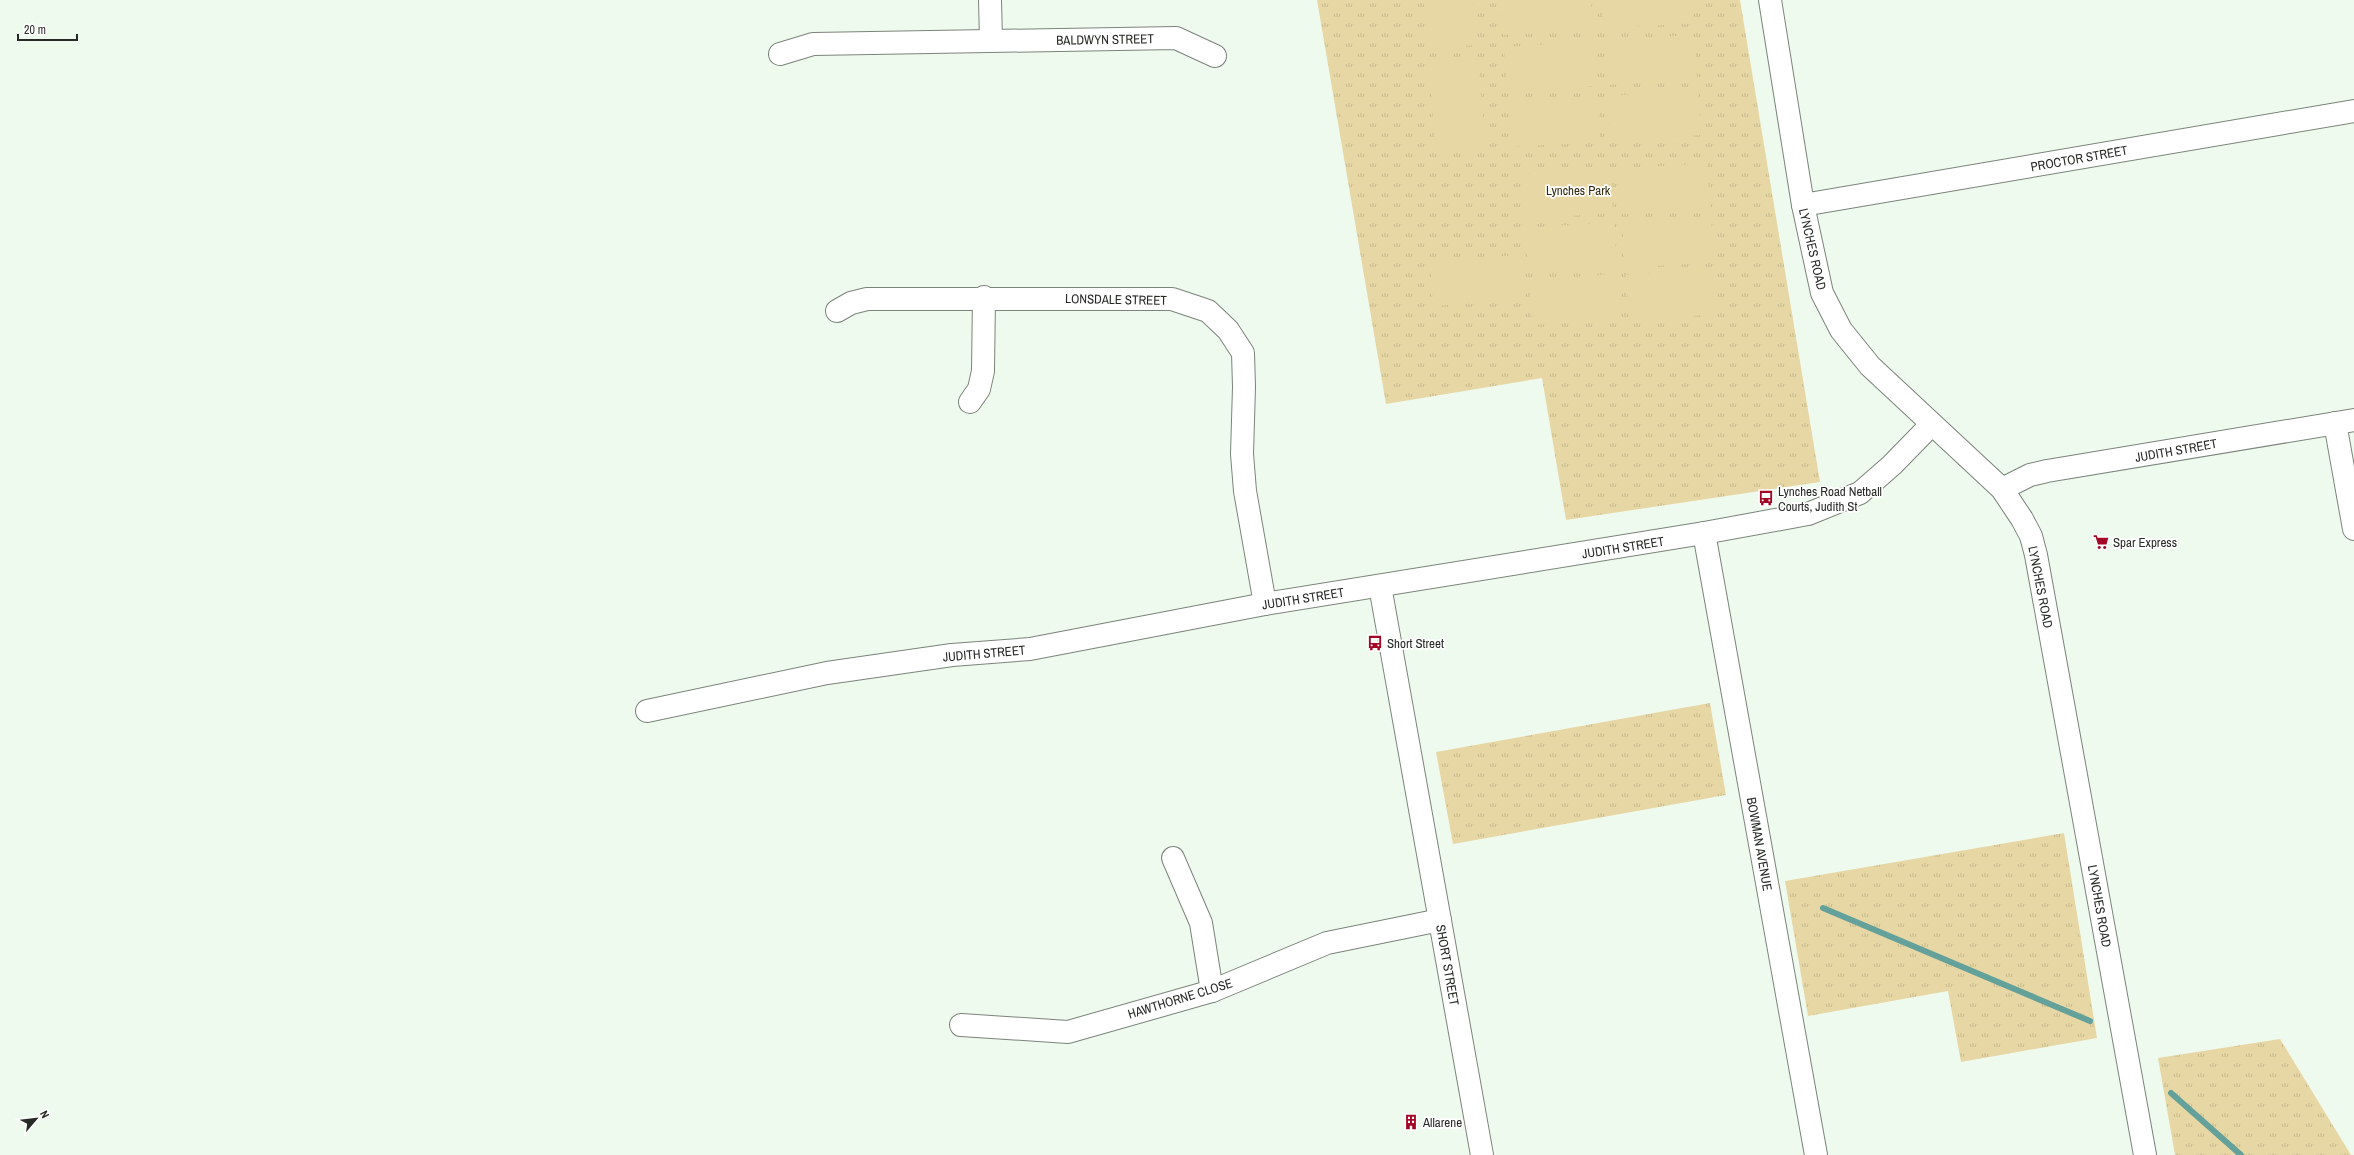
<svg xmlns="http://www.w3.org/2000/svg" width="2354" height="1155" viewBox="0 0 2354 1155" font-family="'Archivo Narrow',sans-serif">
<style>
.grass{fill:url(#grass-tufts)}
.garden{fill:#e7d7a4}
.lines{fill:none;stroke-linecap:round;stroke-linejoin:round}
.stream{stroke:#65a19b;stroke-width:6}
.minor-casing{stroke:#7a8479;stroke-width:24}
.minor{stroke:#fff;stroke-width:22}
.labels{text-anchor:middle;stroke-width:3.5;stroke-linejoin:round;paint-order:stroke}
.street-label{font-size:13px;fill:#262a25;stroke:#fff}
.park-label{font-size:13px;fill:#322a0d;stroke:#fff}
.poi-label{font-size:13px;fill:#262a25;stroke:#fff;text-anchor:start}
</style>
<defs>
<pattern id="grass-tufts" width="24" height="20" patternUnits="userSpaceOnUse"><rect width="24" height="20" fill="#e7d7a4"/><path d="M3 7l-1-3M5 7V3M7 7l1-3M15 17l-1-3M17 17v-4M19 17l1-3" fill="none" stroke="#c6b98d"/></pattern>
</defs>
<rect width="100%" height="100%" fill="#effaee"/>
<g class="grass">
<path d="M 1317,0 L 1740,0 L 1820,482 L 1566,520 L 1542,378 L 1386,404 Z"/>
<path d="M 1710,703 L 1726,795 L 1453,844 L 1436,752 Z"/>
<path d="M 2064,833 L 2097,1038 L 1961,1062 L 1948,991 L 1808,1016 L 1785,881 Z"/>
<path d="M 2280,1039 L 2351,1155 L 2175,1155 L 2158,1058 Z"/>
</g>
<g class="garden">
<path d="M 1424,0 L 1472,0 L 1475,45 L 1428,49 Z"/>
<path d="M 1501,0 L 1591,0 L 1593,30 L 1503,35 Z"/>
<path d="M 1602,0 L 1692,0 L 1693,23 L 1604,29 Z"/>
<path d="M 1694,35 L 1697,79 L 1608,85 L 1605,40 Z"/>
<path d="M 1594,41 L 1597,86 L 1507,92 L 1504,47 Z"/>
<path d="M 1477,55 L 1486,147 L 1436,151 L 1428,60 Z"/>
<path d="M 1698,90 L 1701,135 L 1611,141 L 1608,96 Z"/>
<path d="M 1598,97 L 1600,142 L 1511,147 L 1508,102 Z"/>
<path d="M 1707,163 L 1710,208 L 1620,214 L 1618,169 Z"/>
<path d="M 1610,168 L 1613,213 L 1523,219 L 1520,174 Z"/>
<path d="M 1711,217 L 1714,262 L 1625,268 L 1622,223 Z"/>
<path d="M 1614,222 L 1617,267 L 1528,273 L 1525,228 Z"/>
<path d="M 1520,255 L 1523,300 L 1433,306 L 1430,261 Z"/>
<path d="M 1716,269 L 1719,314 L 1629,320 L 1626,275 Z"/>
<path d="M 1618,274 L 1621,319 L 1532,325 L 1529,280 Z"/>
</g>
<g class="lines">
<g class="stream">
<path d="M 1823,908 L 2090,1021"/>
<path d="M 2171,1093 L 2241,1155"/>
</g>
<defs>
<g id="minor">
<path d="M 990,0 L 991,40"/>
<path d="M 1770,0 L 1803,205 L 1822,293 L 1841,330 L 1870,366 L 2002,489 L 2022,519 L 2031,536 L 2036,555 L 2145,1155"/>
<path d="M 780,54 L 813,44 L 1176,38 L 1215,56"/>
<path d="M 1803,205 L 2354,111"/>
<path d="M 837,311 L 851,303 L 867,299 L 1172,299 L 1208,311 L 1228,330 L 1243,353 L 1244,387 L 1242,454 L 1245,491 L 1265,604"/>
<path d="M 970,402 L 979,389 L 983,371 L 984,297"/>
<path d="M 2335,423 L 2354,529"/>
<path d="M 2002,489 L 2030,475 L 2047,471 L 2354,420"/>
<path d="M 1704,533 L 1816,1155"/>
<path d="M 1380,586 L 1482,1155"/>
<path d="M 647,711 L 827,673 L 952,655 L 1030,649 L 1265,604 L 1704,533 L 1808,514 L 1860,493 L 1892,465 L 1931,425"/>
<path d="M 1173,858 L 1201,923 L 1212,991"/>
<path d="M 961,1025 L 1068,1032 L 1212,991 L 1327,943 L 1440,920"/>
</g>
</defs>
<use href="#minor" class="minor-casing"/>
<use href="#minor" class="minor"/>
</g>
<defs>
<symbol id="bus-bare" viewBox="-9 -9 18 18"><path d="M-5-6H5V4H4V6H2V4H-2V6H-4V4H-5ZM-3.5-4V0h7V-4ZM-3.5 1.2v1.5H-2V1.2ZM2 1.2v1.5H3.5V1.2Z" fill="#a30525" stroke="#fff" stroke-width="2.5" paint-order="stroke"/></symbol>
<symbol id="supermarket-bare" viewBox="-9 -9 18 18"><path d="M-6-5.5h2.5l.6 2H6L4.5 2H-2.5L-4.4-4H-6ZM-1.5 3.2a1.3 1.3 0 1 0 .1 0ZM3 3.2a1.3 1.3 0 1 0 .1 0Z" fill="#a30525" stroke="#fff" stroke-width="2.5" paint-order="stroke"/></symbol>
<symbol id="building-bare" viewBox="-9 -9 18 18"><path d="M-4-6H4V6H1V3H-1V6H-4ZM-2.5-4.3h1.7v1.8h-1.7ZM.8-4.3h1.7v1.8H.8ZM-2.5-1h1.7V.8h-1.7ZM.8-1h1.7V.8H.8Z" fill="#a30525" stroke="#fff" stroke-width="2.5" paint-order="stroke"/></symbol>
</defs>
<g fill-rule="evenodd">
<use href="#bus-bare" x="1755" y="487" width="22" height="22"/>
<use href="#supermarket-bare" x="2090" y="531" width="22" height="22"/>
<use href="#bus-bare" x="1364" y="632" width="22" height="22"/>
<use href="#building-bare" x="1400" y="1111" width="22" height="22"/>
</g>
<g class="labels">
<g class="street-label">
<text transform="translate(1105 39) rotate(-1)" y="5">BALDWYN STREET</text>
<text transform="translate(2079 158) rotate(-10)" y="5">PROCTOR STREET</text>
<text transform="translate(1813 249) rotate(77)" y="5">LYNCHES ROAD</text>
<text transform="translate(1116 299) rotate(1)" y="5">LONSDALE STREET</text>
<text transform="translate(2176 450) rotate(-10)" y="5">JUDITH STREET</text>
<text transform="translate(1623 547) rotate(-9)" y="5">JUDITH STREET</text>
<text transform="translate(2041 587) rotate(79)" y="5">LYNCHES ROAD</text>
<text transform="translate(1303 598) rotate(-9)" y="5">JUDITH STREET</text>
<text transform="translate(984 653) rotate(-5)" y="5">JUDITH STREET</text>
<text transform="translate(1760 844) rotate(80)" y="5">BOWMAN AVENUE</text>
<text transform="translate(2100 906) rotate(80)" y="5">LYNCHES ROAD</text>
<text transform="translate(1448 965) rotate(80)" y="5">SHORT STREET</text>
<text transform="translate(1180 998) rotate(-17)" y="5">HAWTHORNE CLOSE</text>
</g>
<g class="park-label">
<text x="1578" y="195">Lynches Park</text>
</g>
<g class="poi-label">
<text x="1778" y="496">Lynches Road Netball<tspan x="1778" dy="15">Courts, Judith St</tspan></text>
<text x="2113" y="547">Spar Express</text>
<text x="1387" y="648">Short Street</text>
<text x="1423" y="1127">Allarene</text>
</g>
</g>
<g transform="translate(36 1119) rotate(62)" stroke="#ffffff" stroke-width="3" paint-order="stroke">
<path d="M0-3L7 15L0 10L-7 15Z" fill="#262a25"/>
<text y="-6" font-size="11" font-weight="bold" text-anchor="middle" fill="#262a25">N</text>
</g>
<path d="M18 34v6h59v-6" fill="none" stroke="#262a25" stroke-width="2"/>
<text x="24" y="34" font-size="12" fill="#262a25" stroke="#ffffff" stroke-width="3" paint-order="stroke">20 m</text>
</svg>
